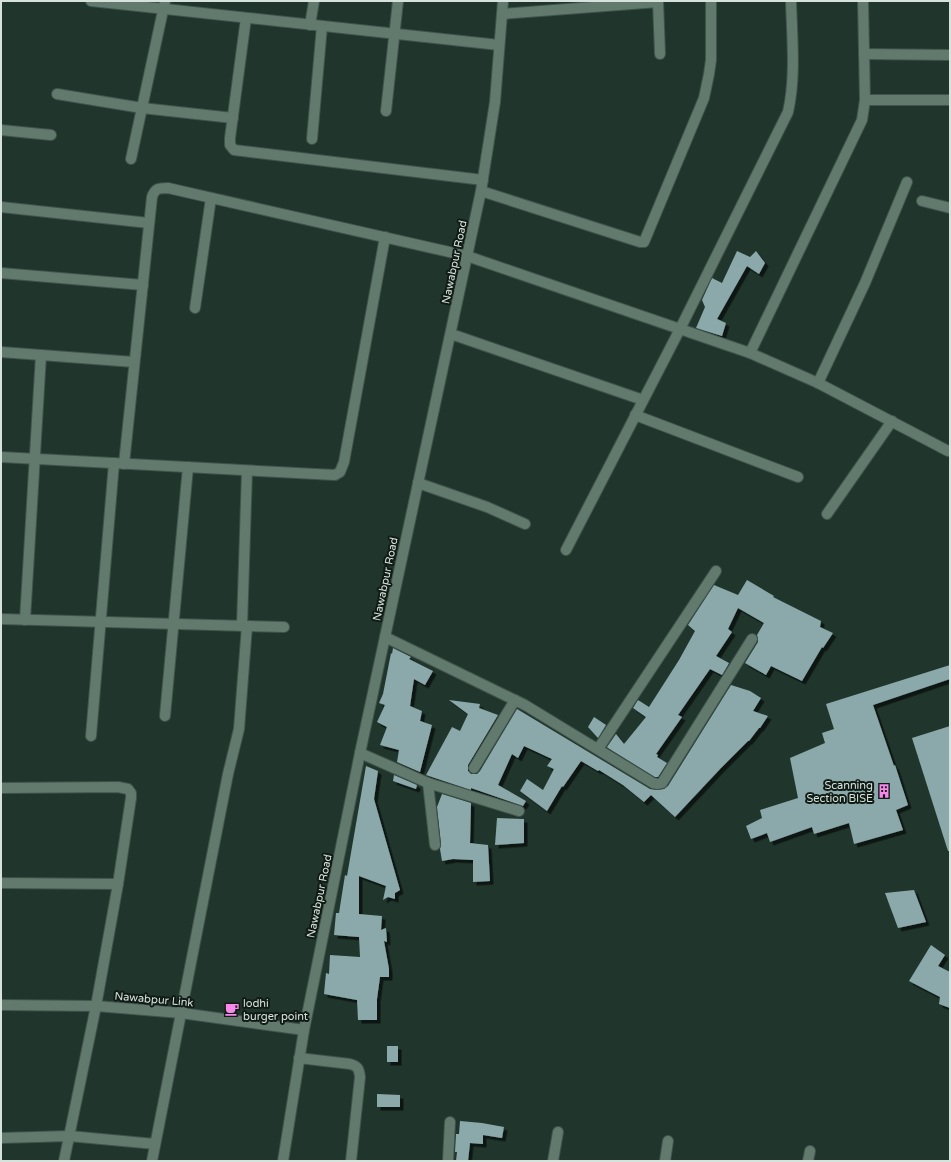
<svg xmlns="http://www.w3.org/2000/svg" width="951" height="1162" viewBox="0 0 951 1162" font-family="'Varela Round',sans-serif">
<style>
.building{fill:#8ba9aa;filter:url(#shadow)}
.lines{fill:none;stroke-linecap:round;stroke-linejoin:round}
.street-casing{stroke:#41544c;stroke-width:12}
.secondary-casing{stroke:#41544c;stroke-width:12}
.street{stroke:#627a6e;stroke-width:10}
.secondary{stroke:#627a6e;stroke-width:10}
.labels{text-anchor:middle;stroke-width:4;stroke-linejoin:round;paint-order:stroke}
.street-label{font-size:11px;fill:#d6e3dc;stroke:#111b16}
.poi-label{font-size:11px;fill:#d6e3dc;stroke:#111b16;text-anchor:end}
</style>
<defs>
<filter id="shadow"><feDropShadow dx="3.5" dy="3.5" stdDeviation="0" flood-color="#0009"/></filter>
</defs>
<rect width="100%" height="100%" fill="#20362c"/>
<g class="building">
<path d="M 737,251 L 750,257 L 756,251 L 765,263 L 759,274 L 747,266 L 717,319 L 726,323 L 722,336 L 696,328 L 705,307 L 702,300 L 712,278 L 722,283 Z"/>
<path d="M 747,580 L 774,596 L 773,597 L 821,621 L 820,627 L 833,633 L 823,648 L 822,647 L 802,681 L 771,666 L 766,675 L 745,663 L 758,642 L 758,639 L 757,635 L 764,623 L 738,608 L 728,629 L 732,632 L 716,656 L 729,663 L 728,665 L 722,675 L 710,669 L 678,715 L 682,717 L 656,754 L 658,755 L 657,757 L 667,763 L 658,777 L 655,777 L 608,748 L 607,747 L 616,734 L 624,744 L 646,717 L 633,708 L 638,700 L 649,707 L 679,660 L 695,631 L 688,625 L 714,585 L 738,595 Z"/>
<path d="M 393,648 L 411,657 L 409,659 L 433,671 L 425,685 L 414,679 L 410,706 L 422,711 L 420,721 L 432,725 L 420,772 L 397,762 L 399,750 L 380,745 L 387,727 L 377,722 L 385,705 L 379,703 L 383,694 L 391,653 L 392,654 Z"/>
<path d="M 950,665 L 950,679 L 873,705 L 894,766 L 895,765 L 908,805 L 896,810 L 903,830 L 854,844 L 849,823 L 814,834 L 812,827 L 770,842 L 767,833 L 751,839 L 746,826 L 762,818 L 760,810 L 798,798 L 790,758 L 825,743 L 822,733 L 834,729 L 826,704 Z"/>
<path d="M 731,685 L 750,691 L 761,698 L 753,711 L 768,716 L 760,728 L 759,728 L 749,741 L 748,741 L 721,768 L 675,817 L 651,795 L 644,802 L 623,785 L 599,770 L 598,771 L 581,761 L 563,787 L 562,786 L 547,811 L 520,791 L 527,779 L 543,790 L 554,769 L 547,766 L 552,759 L 524,746 L 518,758 L 512,754 L 498,785 L 526,801 L 523,806 L 471,788 L 471,790 L 426,775 L 452,727 L 460,731 L 468,714 L 449,700 L 480,704 L 479,708 L 498,715 L 468,765 L 468,771 L 471,774 L 477,774 L 480,771 L 517,709 L 650,789 L 657,790 L 664,789 L 668,786 Z"/>
<path d="M 594,717 L 606,725 L 598,738 L 588,727 Z"/>
<path d="M 950,726 L 950,851 L 948,851 L 912,738 Z"/>
<path d="M 366,766 L 378,771 L 374,799 L 400,890 L 395,893 L 395,899 L 388,897 L 383,900 L 386,886 L 359,876 L 359,914 L 382,916 L 381,930 L 386,928 L 387,942 L 384,941 L 389,969 L 389,977 L 380,977 L 377,999 L 377,1020 L 358,1020 L 357,1000 L 324,994 L 326,973 L 329,974 L 330,955 L 360,957 L 359,937 L 334,935 L 336,913 L 339,913 L 345,875 L 347,876 Z"/>
<path d="M 394,775 L 417,785 L 416,789 L 393,781 Z"/>
<path d="M 442,794 L 471,803 L 470,843 L 488,845 L 490,881 L 473,882 L 473,860 L 453,859 L 442,861 L 440,849 L 441,844 L 437,807 Z"/>
<path d="M 497,818 L 524,819 L 524,843 L 495,845 Z"/>
<path d="M 914,890 L 926,922 L 898,928 L 885,893 Z"/>
<path d="M 931,945 L 945,955 L 938,966 L 950,972 L 950,1008 L 939,1004 L 940,997 L 909,981 Z"/>
<rect x="387" y="1046" width="11" height="16"/>
<path d="M 377,1094 L 400,1095 L 400,1107 L 377,1107 Z"/>
<path d="M 460,1121 L 482,1123 L 504,1127 L 502,1138 L 483,1135 L 483,1144 L 470,1143 L 468,1161 L 456,1161 L 457,1152 L 455,1152 L 456,1134 L 459,1134 Z"/>
</g>
<g class="lines">
<defs>
<g id="street">
<path d="M 91,1 L 499,45"/>
<path d="M 658,1 L 660,54"/>
<path d="M 502,14 L 658,2"/>
<path d="M 246,18 L 230,138 L 230,145 L 234,150 L 483,180"/>
<path d="M 310,25 L 314,1"/>
<path d="M 864,54 L 950,55"/>
<path d="M 57,94 L 142,108 L 233,118"/>
<path d="M 865,100 L 950,100"/>
<path d="M 386,111 L 398,1"/>
<path d="M 1,130 L 51,135"/>
<path d="M 312,139 L 322,26"/>
<path d="M 131,159 L 165,1"/>
<path d="M 481,191 L 640,242 L 644,242 L 704,98 L 709,74 L 711,60 L 711,1"/>
<path d="M 922,201 L 950,208"/>
<path d="M 1,207 L 149,223"/>
<path d="M 1,273 L 143,285"/>
<path d="M 195,308 L 211,198"/>
<path d="M 451,334 L 643,400"/>
<path d="M 1,352 L 134,362"/>
<path d="M 750,353 L 862,120 L 865,100 L 863,1"/>
<path d="M 818,383 L 865,283 L 907,182"/>
<path d="M 635,415 L 798,477"/>
<path d="M 1,457 L 335,475 L 340,472 L 344,462 L 385,237"/>
<path d="M 124,464 L 152,197 C 155,188 159,188 168,188 L 467,256 L 750,353 L 818,383 L 948,451"/>
<path d="M 418,483 L 487,507 L 525,524"/>
<path d="M 827,514 L 892,421"/>
<path d="M 566,550 L 680,329 L 788,112 C 796,77 792,37 791,1"/>
<path d="M 1,619 L 284,627"/>
<path d="M 25,620 L 41,355"/>
<path d="M 242,626 L 247,471"/>
<path d="M 385,637 L 525,705 L 653,783 L 658,784 L 662,783 L 752,639"/>
<path d="M 165,716 L 188,467"/>
<path d="M 91,736 L 114,463"/>
<path d="M 598,749 L 716,571"/>
<path d="M 360,753 L 428,783 L 519,811"/>
<path d="M 474,768 L 515,700"/>
<path d="M 428,783 L 435,845"/>
<path d="M 1,788 L 118,787 L 128,789 L 131,793 L 131,798 L 118,884 L 96,1006 L 64,1161"/>
<path d="M 1,883 L 118,884"/>
<path d="M 299,1058 L 350,1064 C 358,1066 359,1069 360,1077 L 351,1161"/>
<path d="M 1,1138 L 69,1136 L 155,1144"/>
<path d="M 152,1161 L 228,774 L 239,729 L 247,626"/>
<path d="M 448,1161 L 450,1122"/>
<path d="M 553,1161 L 558,1132"/>
<path d="M 665,1161 L 668,1141"/>
<path d="M 808,1161 L 810,1151"/>
</g>
<g id="secondary">
<path d="M 1,1005 L 96,1006 L 181,1013 L 304,1030"/>
<path d="M 283,1161 L 304,1030 L 360,753 L 481,191 L 495,102 L 503,1"/>
</g>
</defs>
<use href="#street" class="street-casing"/>
<use href="#secondary" class="secondary-casing"/>
<use href="#street" class="street"/>
<use href="#secondary" class="secondary"/>
</g>
<defs>
<symbol id="building-bare" viewBox="-9 -9 18 18"><path d="M-4-6H4V6H1V3H-1V6H-4ZM-2.5-4.3h1.7v1.8h-1.7ZM.8-4.3h1.7v1.8H.8ZM-2.5-1h1.7V.8h-1.7ZM.8-1h1.7V.8H.8Z" fill="#f888ea" stroke="#111b16" stroke-width="2.5" paint-order="stroke"/></symbol>
<symbol id="cafe-bare" viewBox="-9 -9 18 18"><path d="M-5.5-4.5H6V0H3Q3 3.5 0 3.5H-2.5Q-5.5 3.5-5.5 0ZM3-3.2v2h1.7v-2ZM-6 4.5H4V6H-6Z" fill="#f888ea" stroke="#111b16" stroke-width="2.5" paint-order="stroke"/></symbol>
</defs>
<g fill-rule="evenodd">
<use href="#building-bare" x="874" y="781" width="20" height="20"/>
<use href="#cafe-bare" x="222" y="999" width="20" height="20"/>
</g>
<g class="labels">
<g class="street-label">
<text transform="translate(454 262) rotate(-78)" y="4">Nawabpur Road</text>
<text transform="translate(385 579) rotate(-78)" y="4">Nawabpur Road</text>
<text transform="translate(319 896) rotate(-78)" y="4">Nawabpur Road</text>
<text transform="translate(154 999) rotate(5)" y="4">Nawabpur Link</text>
</g>
<g class="poi-label">
<text x="873" y="789">Scanning<tspan x="873" dy="13">Section BISE</tspan></text>
<text x="243" y="1007" text-anchor="start">lodhi<tspan x="243" dy="13">burger point</tspan></text>
</g>
</g>
<rect width="951" height="1162" fill="none" stroke="#d6e3dc" stroke-width="4"/>
</svg>
